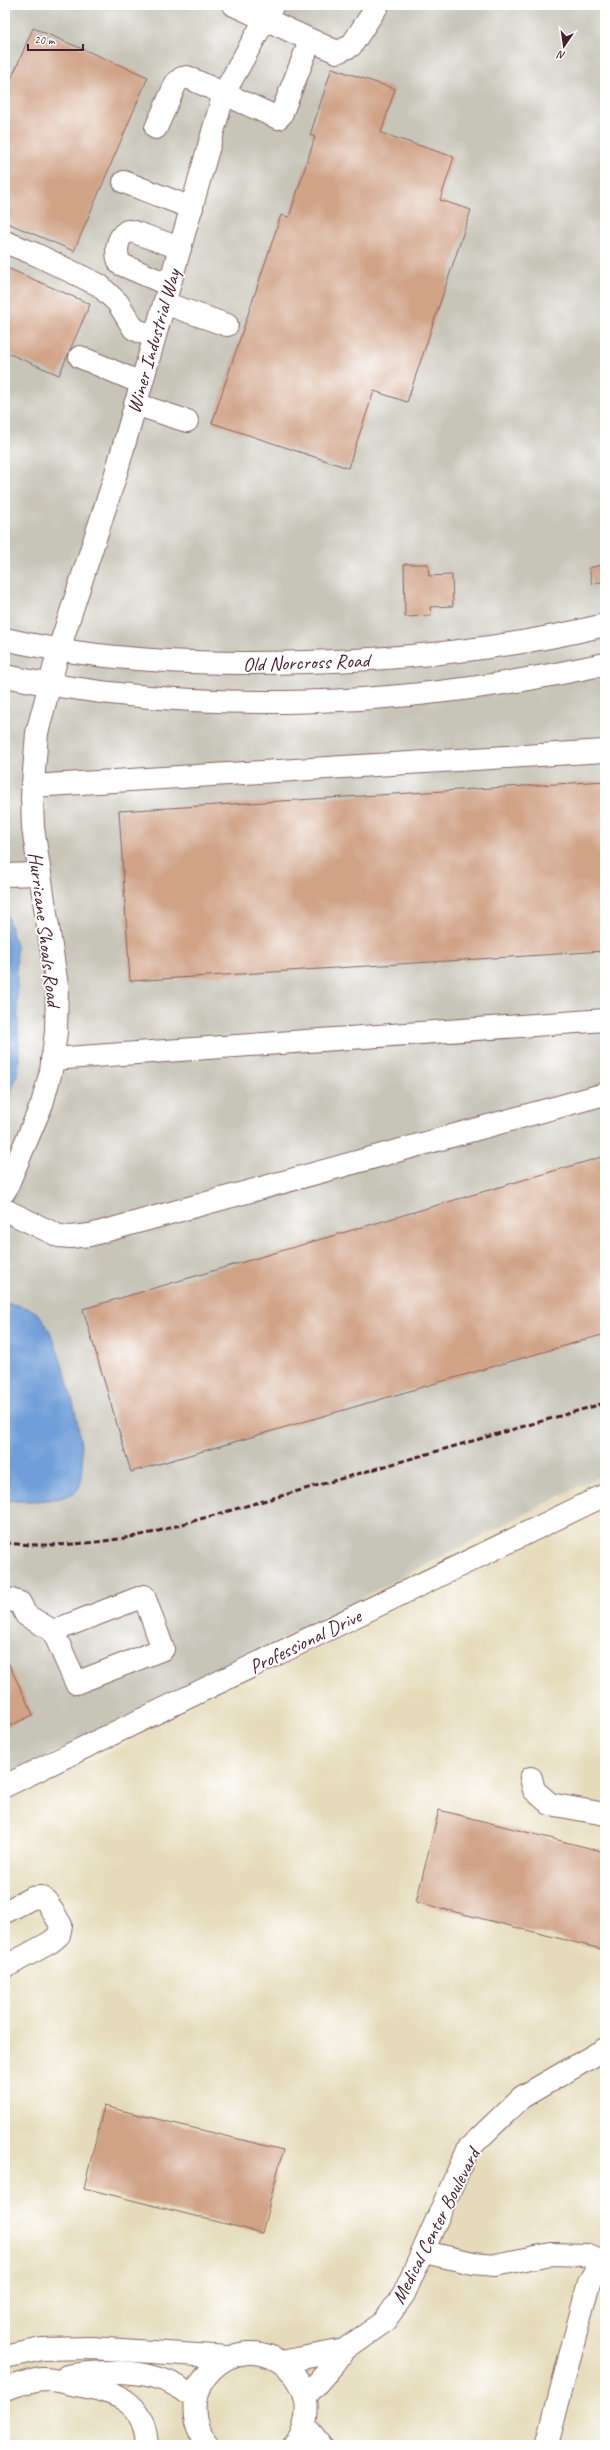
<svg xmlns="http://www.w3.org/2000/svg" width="610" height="2450" viewBox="0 0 610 2450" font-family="Caveat,sans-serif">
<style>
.built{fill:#e5dbba}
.industrial{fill:#c7c5b8}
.water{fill:#6f9ed8;stroke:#5c5e82}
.building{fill:#d0a387}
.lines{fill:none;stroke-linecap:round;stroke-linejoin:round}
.minor-casing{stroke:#846564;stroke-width:24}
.major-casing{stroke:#846564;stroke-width:24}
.minor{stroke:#fff;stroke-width:22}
.major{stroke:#fff;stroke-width:22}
.rail{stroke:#4a1f2b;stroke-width:3;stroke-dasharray:6 3;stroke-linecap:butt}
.labels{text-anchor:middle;stroke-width:3.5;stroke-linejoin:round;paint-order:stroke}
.street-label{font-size:20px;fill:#4a1f2b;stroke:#fff}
</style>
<rect width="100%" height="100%" fill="#fff"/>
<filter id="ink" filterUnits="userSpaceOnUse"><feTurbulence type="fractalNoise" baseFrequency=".025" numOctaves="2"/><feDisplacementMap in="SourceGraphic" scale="8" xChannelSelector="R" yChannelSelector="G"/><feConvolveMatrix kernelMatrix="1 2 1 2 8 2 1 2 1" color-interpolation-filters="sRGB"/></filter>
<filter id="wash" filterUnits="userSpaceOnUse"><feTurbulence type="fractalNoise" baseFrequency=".012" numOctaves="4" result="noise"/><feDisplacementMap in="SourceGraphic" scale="16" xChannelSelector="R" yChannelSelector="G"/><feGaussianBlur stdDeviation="0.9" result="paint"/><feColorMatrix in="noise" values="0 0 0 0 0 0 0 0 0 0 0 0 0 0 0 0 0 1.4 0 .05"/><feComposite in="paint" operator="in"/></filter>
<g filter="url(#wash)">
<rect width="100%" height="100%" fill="#efe8ce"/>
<path class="built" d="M 605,1473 L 605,2445 L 5,2445 L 5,1799 L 129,1743 L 124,1719 Z"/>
<path class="industrial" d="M 5,5 L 605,5 L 605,1473 L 124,1719 L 5,1777 Z"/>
<g class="water">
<path d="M 5,908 L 16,946 L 19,1064 L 16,1078 L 5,1109 Z"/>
<path d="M 5,1303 C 17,1305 33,1307 41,1317 C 59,1337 100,1478 74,1493 C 57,1502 24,1502 5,1500 Z"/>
</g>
<g id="blocks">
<g class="building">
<path d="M 33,28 L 148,77 L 74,251 L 5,222 L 5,94 Z"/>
<path d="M 332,68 L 395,89 L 381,133 L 454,157 L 440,200 L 471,210 L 407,402 L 374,391 L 348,468 L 212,423 L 281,215 L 289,217 L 315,137 L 310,135 Z"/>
<path d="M 5,267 L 90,304 L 59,375 L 5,352 Z"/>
<path d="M 404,564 L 428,564 L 429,576 L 452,575 L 453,606 L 430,607 L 431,616 L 405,617 Z"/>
<path d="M 605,564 L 605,581 L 592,584 L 589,568 Z"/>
<path d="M 605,781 L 605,951 L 130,981 L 119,811 Z"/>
<path d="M 605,1156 L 605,1334 L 131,1472 L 83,1309 Z"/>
<path d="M 5,1656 L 33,1715 L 5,1728 Z"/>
<path d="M 439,1810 L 605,1852 L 605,1950 L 416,1902 Z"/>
<path d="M 104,2106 L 283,2150 L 262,2233 L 84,2188 Z"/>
</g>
</g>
</g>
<g filter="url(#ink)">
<use href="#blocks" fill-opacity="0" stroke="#846564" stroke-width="1"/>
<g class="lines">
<defs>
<g id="minor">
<path d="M 234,5 L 337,52 L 351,46 L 378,5"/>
<path d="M 156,128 L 176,83 L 182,78 L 187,77 L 278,118 L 281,115 L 310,41"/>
<path d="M 124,182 L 192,208"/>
<path d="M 5,242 L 35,254 L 99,285 L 118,303 L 134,329 L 154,337"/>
<path d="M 169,285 L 120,264 C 115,253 116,238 127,231 L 131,231 L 180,248"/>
<path d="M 164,303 L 227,325"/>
<path d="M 80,357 L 141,383"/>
<path d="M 135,404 L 187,421"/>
<path d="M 32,786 L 605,751"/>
<path d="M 5,875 L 38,874"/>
<path d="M 52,1059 L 605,1020"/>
<path d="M 5,1191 L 42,1104 L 51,1071 L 56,1032 L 57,986 L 33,828 L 32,797 L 37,733 L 59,649 L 114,480 L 224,93 L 273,5"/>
<path d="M 5,1210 L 59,1236 L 70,1237 L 90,1235 L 605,1094"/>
<path d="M 5,1598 L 20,1603 L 26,1615 L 53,1631 L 76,1683 L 163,1649 L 144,1596 L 53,1631"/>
<path d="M 531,1778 L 534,1790 L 550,1804 L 605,1814"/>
<path d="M 5,1786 L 605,1495"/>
<path d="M 5,1912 L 32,1898 L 41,1897 L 47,1902 L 61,1925 L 59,1935 L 51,1942 L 5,1967"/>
<path d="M 424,2252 L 473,2263 L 495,2265 L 551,2254 L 586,2255 L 605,2263"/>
<path d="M 5,2357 L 42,2349 L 91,2348 L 228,2357"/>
<path d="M 281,2362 L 344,2350 L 384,2322 L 404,2294 L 468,2149 L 522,2097 L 605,2049"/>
<path d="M 67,2376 C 108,2369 165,2368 195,2400"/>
<path d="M 5,2389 C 17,2385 31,2380 43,2379 C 54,2379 66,2383 76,2385 C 115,2392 144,2399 147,2445"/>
<path d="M 305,2397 L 335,2363 L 344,2350"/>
<path d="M 305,2425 L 321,2445"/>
<path d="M 208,2445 C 164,2391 237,2322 288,2368 C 297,2376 303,2387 306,2399 C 308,2415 305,2434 294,2445"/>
<path d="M 547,2445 L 589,2282 L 597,2268 L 605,2263"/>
</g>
<g id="major">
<path d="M 5,639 C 104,662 206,665 307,662 C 407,659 507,649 605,625"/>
<path d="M 5,676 C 202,717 410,707 605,664"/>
</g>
</defs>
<use href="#minor" class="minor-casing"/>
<use href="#major" class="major-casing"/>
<use href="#minor" class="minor"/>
<use href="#major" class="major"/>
<path class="rail" d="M 5,1543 C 55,1548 106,1543 155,1532 L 605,1403"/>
</g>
</g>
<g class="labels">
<g class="street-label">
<text transform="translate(153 341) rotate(-74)" y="7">Winer Industrial Way</text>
<text transform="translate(306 662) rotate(-2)" y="7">Old Norcross Road</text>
<text transform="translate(45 929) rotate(83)" y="7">Hurricane Shoals Road</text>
<text transform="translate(305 1641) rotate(-26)" y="7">Professional Drive</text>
<text transform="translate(435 2226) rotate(-63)" y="7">Medical Center Boulevard</text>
</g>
</g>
<rect width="610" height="2450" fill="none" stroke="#fff" stroke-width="20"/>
<g transform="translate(564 46) rotate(193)" stroke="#ffffff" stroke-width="3" paint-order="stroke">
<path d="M0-3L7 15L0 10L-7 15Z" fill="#4a1f2b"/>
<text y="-6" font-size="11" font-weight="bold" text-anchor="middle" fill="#4a1f2b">N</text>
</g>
<path d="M28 44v6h55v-6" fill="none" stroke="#4a1f2b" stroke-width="2"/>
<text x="34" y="44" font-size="12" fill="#4a1f2b" stroke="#ffffff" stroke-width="3" paint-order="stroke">20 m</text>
</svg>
